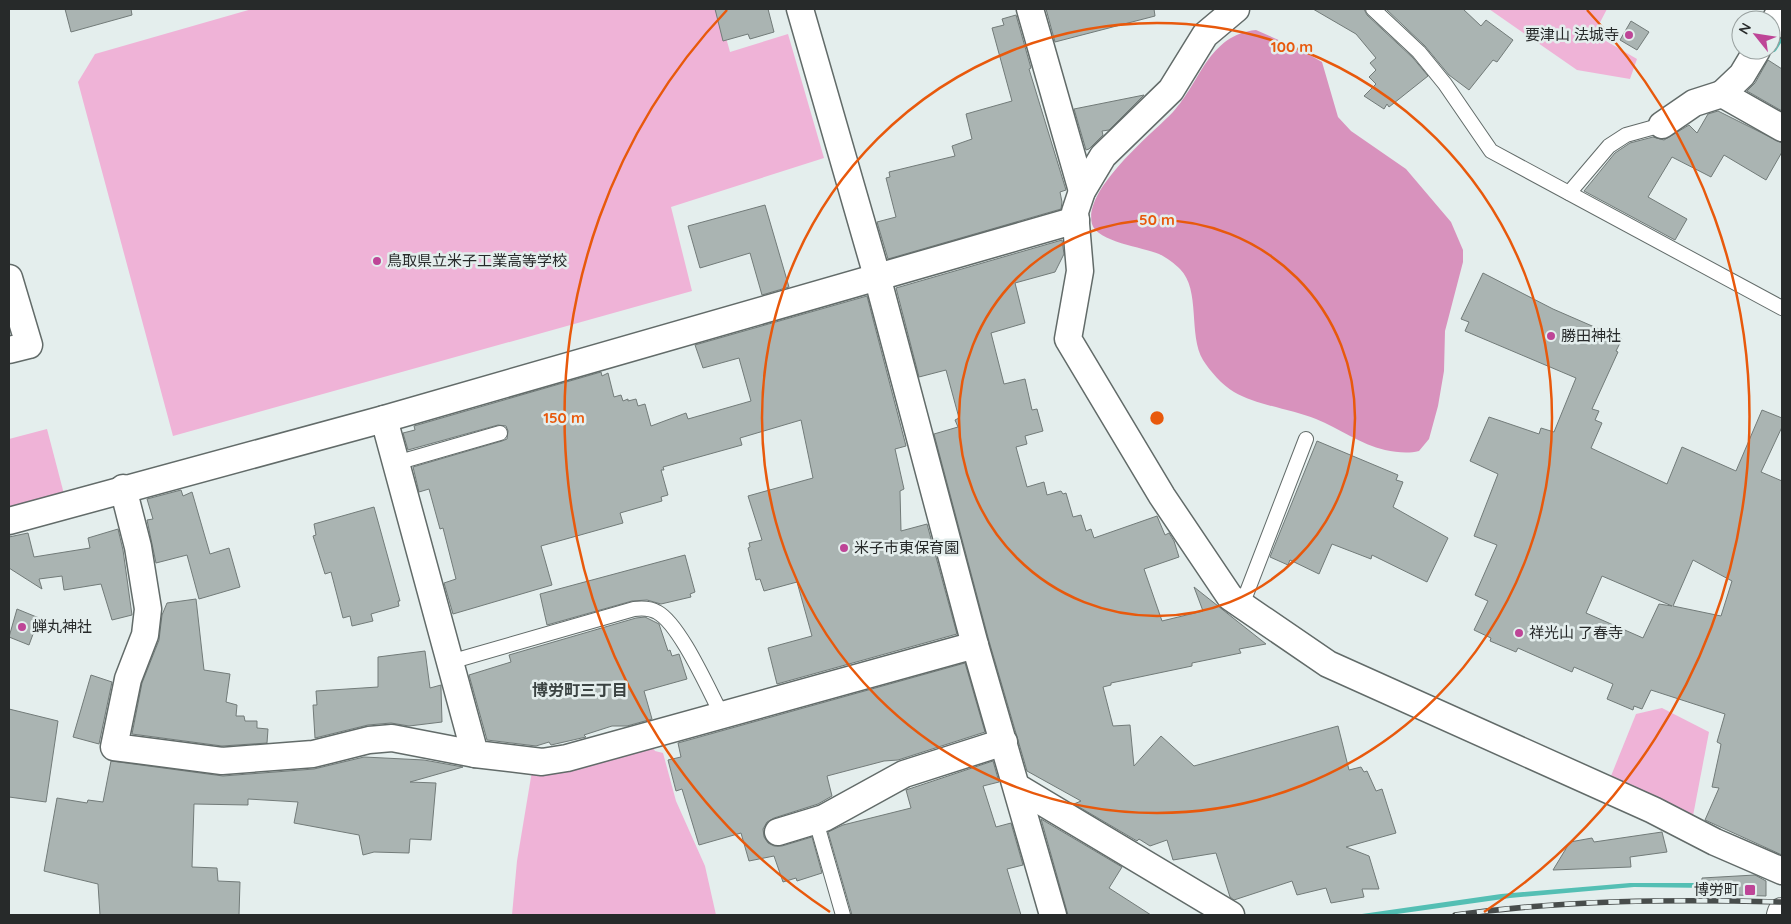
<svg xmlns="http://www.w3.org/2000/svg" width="1791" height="924" viewBox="0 0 1791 924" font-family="Quicksand,'Noto Sans JP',sans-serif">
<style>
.green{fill:#efb3d7}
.forest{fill:#d892bd}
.water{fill:#54bfb4}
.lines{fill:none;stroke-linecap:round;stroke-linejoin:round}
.stream{stroke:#54bfb4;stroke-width:8}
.building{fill:#aab4b2;stroke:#727b79;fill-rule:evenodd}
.lane-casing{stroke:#626b69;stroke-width:16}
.street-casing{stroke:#626b69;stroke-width:29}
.secondary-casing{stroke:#626b69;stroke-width:30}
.lane{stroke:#fff;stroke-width:14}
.street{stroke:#fff;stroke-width:26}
.secondary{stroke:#fff;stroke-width:28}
.rail-casing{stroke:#484d4c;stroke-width:5.5}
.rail{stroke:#e4eeed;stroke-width:4;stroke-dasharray:11;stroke-linecap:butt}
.ring{fill:none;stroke:#e8590c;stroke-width:2.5}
.poi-dot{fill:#be4597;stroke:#e4eeed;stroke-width:2}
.labels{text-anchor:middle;stroke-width:5;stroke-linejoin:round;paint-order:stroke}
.poi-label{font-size:15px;fill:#272a2a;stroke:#e4eeed;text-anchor:start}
.neighbourhood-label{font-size:16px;font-weight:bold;fill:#3a4241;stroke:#e4eeed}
.centre{fill:#e8590c;stroke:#e4eeed;stroke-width:2.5}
.ring-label{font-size:15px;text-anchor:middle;font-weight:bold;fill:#e8590c;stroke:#e4eeed;stroke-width:5;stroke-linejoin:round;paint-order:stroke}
</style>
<rect width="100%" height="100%" fill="#e4eeed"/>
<g class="green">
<path d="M 252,9 L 718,9 L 730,52 L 788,34 L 824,158 L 671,207 L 692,291 L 173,436 L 78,82 L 95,54 Z"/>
<path d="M 1489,9 L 1607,9 L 1594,34 L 1637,59 L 1630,79 L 1577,70 Z"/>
<path d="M 47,429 L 64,494 L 9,509 L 9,439 Z"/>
<path d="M 1662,708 L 1709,732 L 1692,821 L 1611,776 L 1636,714 Z"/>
<path d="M 652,746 L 655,751 L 663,753 L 676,801 L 705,866 L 716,915 L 512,915 L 517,861 L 532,771 Z"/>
</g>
<path class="forest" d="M 1256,30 L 1299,49 L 1322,62 L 1338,117 L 1351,131 L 1406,169 L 1451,222 L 1463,250 L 1463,262 L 1445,331 L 1444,371 L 1438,406 L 1429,439 L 1419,451 C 1407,454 1396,452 1385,450 C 1361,445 1339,428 1316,419 C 1291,409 1256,405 1234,392 C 1222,385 1210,371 1203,360 C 1188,335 1201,290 1180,269 C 1175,264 1166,257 1159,254 C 1143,247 1097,242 1092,224 C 1083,189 1152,134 1173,112 C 1200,83 1208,35 1256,30 Z"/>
<path class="water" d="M 1630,883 L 1707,883 L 1709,888 L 1634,887 L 1510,898 L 1390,915 L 1355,915 L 1501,894 Z"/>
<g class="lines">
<path class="stream" d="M 1773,48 L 1782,34"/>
</g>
<g class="building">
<path d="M 65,9 L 131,9 L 132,15 L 71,32 Z"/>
<path d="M 715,9 L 768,9 L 774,32 L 750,39 L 748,34 L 723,41 Z"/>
<path d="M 1046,9 L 1154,9 L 1155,16 L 1055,42 Z"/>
<path d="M 1313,9 L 1364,9 L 1367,15 L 1413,58 L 1428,76 L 1389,107 L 1387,104 L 1384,109 L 1364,96 L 1376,84 L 1369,77 L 1376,70 L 1370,63 L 1376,58 L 1356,34 Z"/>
<path d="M 1386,9 L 1463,9 L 1481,26 L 1486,20 L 1513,40 L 1497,62 L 1493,60 L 1469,90 L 1449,75 L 1425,46 Z"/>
<path d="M 1016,15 L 1031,68 L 1029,69 L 1066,190 L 1060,192 L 1062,202 L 1061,209 L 888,259 L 877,222 L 896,217 L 886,178 L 890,177 L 889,172 L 955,156 L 952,146 L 972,139 L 966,114 L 1012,101 L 992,28 L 1004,25 L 1002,19 Z"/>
<path d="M 1631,21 L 1649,32 L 1637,50 L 1620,40 Z"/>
<path d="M 1768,60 L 1782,69 L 1782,111 L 1747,91 L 1755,83 Z"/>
<path d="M 1144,95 L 1109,130 L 1102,131 L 1103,135 L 1089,149 L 1086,150 L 1074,109 Z"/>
<path d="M 1718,111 L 1782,143 L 1782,152 L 1766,180 L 1724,155 L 1711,177 L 1672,157 L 1648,197 L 1687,219 L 1675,240 L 1584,191 L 1615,153 L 1630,143 L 1653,137 L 1664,140 L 1689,125 L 1697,133 L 1708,114 Z"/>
<path d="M 765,205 L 789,287 L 762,295 L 750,253 L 700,268 L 688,226 Z"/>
<path d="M 1062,240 L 1064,254 L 1055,272 L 1015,283 L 1025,323 L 991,333 L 1004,384 L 1025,379 L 1032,410 L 1037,409 L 1043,431 L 1025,436 L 1027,444 L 1016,447 L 1027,487 L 1044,482 L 1047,495 L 1061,491 L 1063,494 L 1066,493 L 1073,517 L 1081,515 L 1086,531 L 1091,529 L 1094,538 L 1157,516 L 1165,535 L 1169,533 L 1174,541 L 1179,557 L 1144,569 L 1162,621 L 1203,611 L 1194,587 L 1266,644 L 1239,649 L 1241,653 L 1192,663 L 1192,666 L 1111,683 L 1111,685 L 1103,687 L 1113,726 L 1130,725 L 1134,766 L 1161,736 L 1194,766 L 1338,726 L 1349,770 L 1361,767 L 1364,772 L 1367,771 L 1376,791 L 1382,789 L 1396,833 L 1346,847 L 1369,856 L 1379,889 L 1362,889 L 1364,897 L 1331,903 L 1326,888 L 1297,895 L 1292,881 L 1234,900 L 1230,897 L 1216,853 L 1173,860 L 1167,840 L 1150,846 L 1139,839 L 1137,841 L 1074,804 L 1081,801 L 1027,771 L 989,641 L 934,434 L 958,427 L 955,420 L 959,418 L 946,370 L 919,377 L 896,288 Z"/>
<path d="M 1483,273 L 1553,309 L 1622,339 L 1616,351 L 1618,352 L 1592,409 L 1599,411 L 1595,420 L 1602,423 L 1591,448 L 1667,484 L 1682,447 L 1736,471 L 1762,410 L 1782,418 L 1782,427 L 1761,472 L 1782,481 L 1782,855 L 1705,820 L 1719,788 L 1712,787 L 1720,750 L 1721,744 L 1717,742 L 1725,714 L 1651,690 L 1642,709 L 1634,706 L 1633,710 L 1607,699 L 1613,684 L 1574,667 L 1572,672 L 1518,648 L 1516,652 L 1490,641 L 1491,638 L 1474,630 L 1488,601 L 1475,595 L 1497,545 L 1474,536 L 1498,474 L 1470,461 L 1489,417 L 1539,434 L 1541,428 L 1554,432 L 1576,378 L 1465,331 L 1469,322 L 1461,319 ZM 1693,560 L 1732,581 L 1721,616 L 1673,606 ZM 1602,576 L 1672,606 L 1659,604 L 1643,638 L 1586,613 Z"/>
<path d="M 867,296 L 906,446 L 895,449 L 904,489 L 900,491 L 901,531 L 927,524 L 957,634 L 777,684 L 768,648 L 812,636 L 797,582 L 764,591 L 760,579 L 756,580 L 748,548 L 750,547 L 749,543 L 762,540 L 748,496 L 813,478 L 801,420 L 740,438 L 742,445 L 663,467 L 664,470 L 661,470 L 668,495 L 661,497 L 662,501 L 620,513 L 623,523 L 541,546 L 552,585 L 453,614 L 444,583 L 456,579 L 443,528 L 440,529 L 429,489 L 419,492 L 413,467 L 502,441 L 507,439 L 508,431 L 506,426 L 498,425 L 408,450 L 403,433 L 415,430 L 414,426 L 601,372 L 602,376 L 608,373 L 614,397 L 621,395 L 623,401 L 628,399 L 628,401 L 636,399 L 638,406 L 645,404 L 651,426 L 686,413 L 688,419 L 751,401 L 739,358 L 703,368 L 695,345 Z"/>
<path d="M 1317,441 L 1398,475 L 1396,480 L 1403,482 L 1393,507 L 1448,538 L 1427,582 L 1372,555 L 1371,559 L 1332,544 L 1319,574 L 1290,560 L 1288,565 L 1270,557 Z"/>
<path d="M 181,490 L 183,496 L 192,492 L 210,554 L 229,548 L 240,587 L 199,599 L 187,555 L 156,563 L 147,520 L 153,519 L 147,499 Z"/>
<path d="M 374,507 L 400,601 L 398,601 L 399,606 L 371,614 L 373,621 L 352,626 L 350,616 L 343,618 L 331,572 L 325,574 L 313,536 L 316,535 L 314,524 Z"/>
<path d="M 118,529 L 123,550 L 132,615 L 112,620 L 101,584 L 64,590 L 62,576 L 39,579 L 42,589 L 9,568 L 9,537 L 28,533 L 34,557 L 90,548 L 88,538 Z"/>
<path d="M 685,555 L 695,592 L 690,594 L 691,597 L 661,604 L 647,600 L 632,601 L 547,625 L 540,594 Z"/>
<path d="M 196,599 L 204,670 L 230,674 L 226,702 L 237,705 L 236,716 L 244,716 L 245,721 L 257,721 L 257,728 L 268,729 L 267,743 L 222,746 L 132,734 L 142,683 L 159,640 L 162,615 L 167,603 Z"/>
<path d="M 17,609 L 39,618 L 29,645 L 9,637 Z"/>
<path d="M 645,617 L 659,624 L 668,651 L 670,650 L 672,656 L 679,654 L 687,679 L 644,691 L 652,719 L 627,726 L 612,726 L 584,735 L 586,737 L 551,745 L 549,742 L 536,746 L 487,740 L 469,675 L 511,662 L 509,655 L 636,618 Z"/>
<path d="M 425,651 L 430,688 L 441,685 L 441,688 L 442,722 L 409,726 L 391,723 L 368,725 L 315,738 L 313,705 L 317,705 L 316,691 L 378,687 L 378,657 Z"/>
<path d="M 965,663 L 985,732 L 898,760 L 884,761 L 827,776 L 832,796 L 818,804 L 774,818 L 767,822 L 763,829 L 764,837 L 768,843 L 774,846 L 782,846 L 812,837 L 822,873 L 797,881 L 796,878 L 783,882 L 774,856 L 749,861 L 741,833 L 699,845 L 682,789 L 676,791 L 668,760 L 681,757 L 678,743 Z"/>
<path d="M 91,675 L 112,682 L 99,744 L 73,737 Z"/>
<path d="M 9,709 L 58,721 L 46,802 L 9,797 Z"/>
<path d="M 364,757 L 424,760 L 463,767 L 410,782 L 436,783 L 431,840 L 410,839 L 409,853 L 374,852 L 363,855 L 359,835 L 294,823 L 298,802 L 248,799 L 248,805 L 194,804 L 192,867 L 217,868 L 218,881 L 240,882 L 239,915 L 100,915 L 98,884 L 44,871 L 57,798 L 87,803 L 88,800 L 103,802 L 111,761 L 223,776 L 314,769 Z"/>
<path d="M 993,761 L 999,782 L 983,786 L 996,827 L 1011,823 L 1023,865 L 1007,869 L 1021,915 L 852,915 L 828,832 L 843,825 L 911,808 L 906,790 Z"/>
<path d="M 1041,819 L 1122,867 L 1109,888 L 1151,915 L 1068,915 Z"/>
<path d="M 1662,832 L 1667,852 L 1630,857 L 1631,867 L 1553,870 L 1570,842 L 1592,838 L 1594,842 Z"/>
<path d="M 1755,875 L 1766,881 L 1766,896 L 1702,894 L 1702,878 Z"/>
</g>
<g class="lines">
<defs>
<g id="lane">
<path d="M 1373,9 L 1419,52 L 1445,84 L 1491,151 L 1782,308"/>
<path d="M 1569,193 L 1609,146 L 1626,135 L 1662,125"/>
<path d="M 396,463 L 500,433"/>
<path d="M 1242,605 L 1306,439"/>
<path d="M 450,662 L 634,609 C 642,608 650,608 657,612 C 680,624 709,691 722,715"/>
<path d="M 816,821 L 843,915"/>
</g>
<g id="street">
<path d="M 800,9 L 877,276 L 975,645 L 1053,915"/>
<path d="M 1030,9 L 1082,191"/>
<path d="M 1236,9 L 1205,35 L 1171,90 L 1103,156 L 1082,191 L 1075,212 L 1080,271 L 1068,339 L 1162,496 L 1230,597 L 1328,664 L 1653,810 L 1715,842 L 1782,871"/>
<path d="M 1771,28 L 1781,9"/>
<path d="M 1757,50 L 1742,75 L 1722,94 L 1782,128"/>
<path d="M 1662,125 L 1694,103 L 1722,94"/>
<path d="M 9,278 L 29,345 L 9,350"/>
<path d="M 384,419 L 475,754 L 542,762 L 567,758 L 975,645"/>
<path d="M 123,488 L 138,547 L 148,609 L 145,635 L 128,679 L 114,747 L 222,761 L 313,754 L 369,740 L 392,738 L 475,754"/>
<path d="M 9,521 L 384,419 L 1076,220"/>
<path d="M 1017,787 L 1231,915"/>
<path d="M 778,832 L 824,818 L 904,774 L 1004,742"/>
</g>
<path id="secondary" d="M 1781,915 L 1782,912"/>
</defs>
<use href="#lane" class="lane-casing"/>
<use href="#street" class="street-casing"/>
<use href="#secondary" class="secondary-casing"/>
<use href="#lane" class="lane"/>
<use href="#street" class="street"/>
<use href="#secondary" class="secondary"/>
<defs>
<path id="rail" d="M 1455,915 C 1564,900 1673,899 1782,902"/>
</defs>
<use href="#rail" class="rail-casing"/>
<use href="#rail" class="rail"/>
</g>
<g class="ring">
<circle cx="1157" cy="418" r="198"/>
<circle cx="1157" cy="418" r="395"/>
<path d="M830 912A593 593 0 0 1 727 10M1587 10A593 593 0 0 1 1484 912"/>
</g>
<g class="poi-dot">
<circle cx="1629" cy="35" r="5"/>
<circle cx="377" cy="261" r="5"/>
<circle cx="1551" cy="336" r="5"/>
<circle cx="844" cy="548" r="5"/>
<circle cx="22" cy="627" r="5"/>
<circle cx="1519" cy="633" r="5"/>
<rect x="1744" y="884" width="12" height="12" rx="2.5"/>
</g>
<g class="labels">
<g class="poi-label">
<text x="1619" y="40" text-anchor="end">要津山 法城寺</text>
<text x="387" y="266">鳥取県立米子工業高等学校</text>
<text x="1561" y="341">勝田神社</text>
<text x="854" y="553">米子市東保育園</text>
<text x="32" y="632">蝉丸神社</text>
<text x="1529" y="638">祥光山 了春寺</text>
<text x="1739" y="895" text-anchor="end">博労町</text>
</g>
<g class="neighbourhood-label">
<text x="580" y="696">博労町三丁目</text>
</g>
</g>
<circle cx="1157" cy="418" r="8" class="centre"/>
<g class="ring-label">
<text x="1292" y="52">100 m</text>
<text x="1157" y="225">50 m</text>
<text x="564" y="423">150 m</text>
</g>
<rect width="1791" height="924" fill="none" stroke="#272a2a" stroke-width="20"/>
<g transform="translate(1756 35) rotate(300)"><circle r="24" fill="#e4eeed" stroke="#98a09f"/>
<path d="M0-4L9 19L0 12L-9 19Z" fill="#be4597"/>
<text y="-8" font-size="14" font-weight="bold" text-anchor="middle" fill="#272a2a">N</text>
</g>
</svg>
